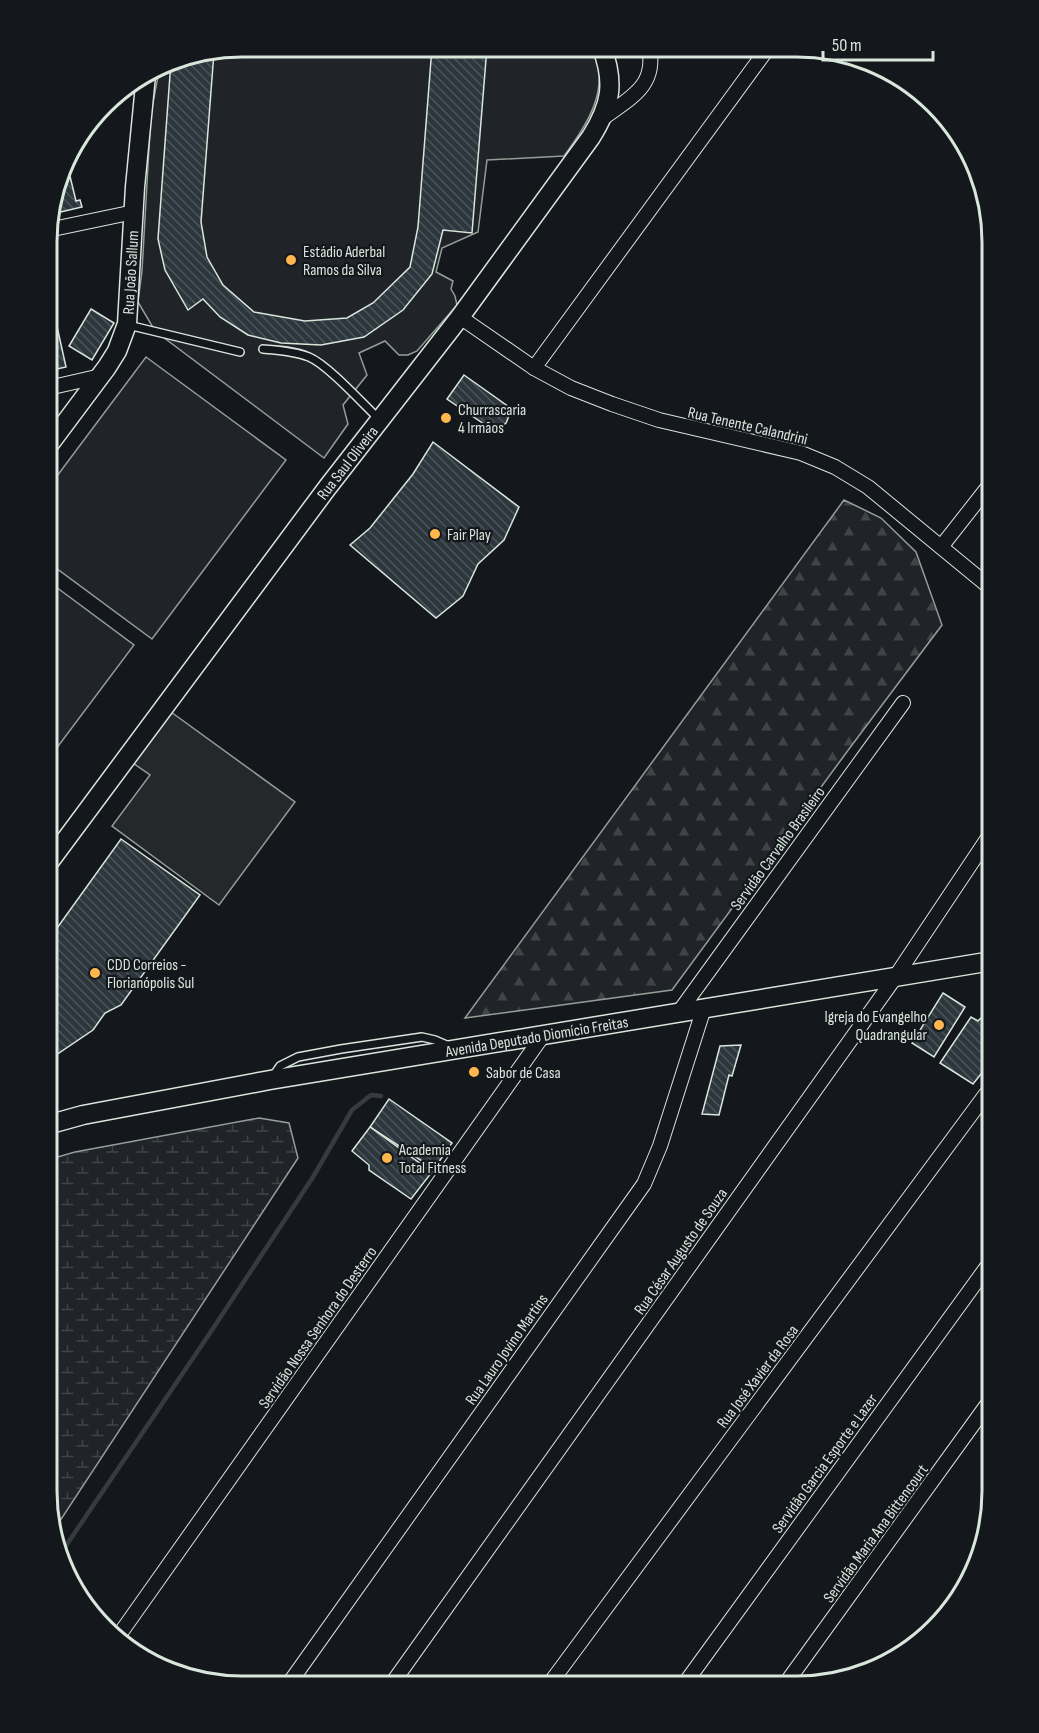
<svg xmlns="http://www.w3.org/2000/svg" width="1039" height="1733" viewBox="0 0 1039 1733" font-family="'Sofia Sans Condensed',sans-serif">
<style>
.forest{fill:url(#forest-firs);stroke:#939e99;stroke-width:1.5}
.wetland{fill:url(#wetland-marsh);stroke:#939e99;stroke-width:1.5}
.pitch{fill:#202428;stroke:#939e99;stroke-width:1.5}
.parking{fill:#24282b;stroke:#939e99;stroke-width:1.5}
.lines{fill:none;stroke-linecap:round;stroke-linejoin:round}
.stream{stroke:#363b3e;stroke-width:4.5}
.building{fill:url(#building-back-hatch);stroke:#d8e6dc;stroke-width:1.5}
.lane-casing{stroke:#d8e6dc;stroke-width:10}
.street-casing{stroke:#d8e6dc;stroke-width:16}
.secondary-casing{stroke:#d8e6dc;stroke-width:21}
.lane{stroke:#14181c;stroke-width:7}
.street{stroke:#14181c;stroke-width:14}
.secondary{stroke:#14181c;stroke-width:18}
.poi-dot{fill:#ffb74d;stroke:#14181c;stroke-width:2}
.labels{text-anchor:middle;stroke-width:4.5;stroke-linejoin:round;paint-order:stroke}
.poi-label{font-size:16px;fill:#d8e6dc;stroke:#14181c;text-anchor:start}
.street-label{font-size:16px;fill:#d8e6dc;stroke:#14181c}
.rim{fill:none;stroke:#d8e6dc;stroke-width:3}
</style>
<defs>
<pattern id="forest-firs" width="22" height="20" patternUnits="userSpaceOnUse" patternTransform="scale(1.5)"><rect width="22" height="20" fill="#202428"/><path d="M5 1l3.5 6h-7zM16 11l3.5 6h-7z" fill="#404447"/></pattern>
<pattern id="wetland-marsh" width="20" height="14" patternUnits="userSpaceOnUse" patternTransform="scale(1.5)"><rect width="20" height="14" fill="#202428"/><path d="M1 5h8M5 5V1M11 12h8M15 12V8" fill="none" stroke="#404447"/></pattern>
<pattern id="building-back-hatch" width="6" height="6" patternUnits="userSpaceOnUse" patternTransform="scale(1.5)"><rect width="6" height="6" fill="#2c363c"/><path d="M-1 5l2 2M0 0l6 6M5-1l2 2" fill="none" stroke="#4a5358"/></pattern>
</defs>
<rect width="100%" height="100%" fill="#14181c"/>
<path class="forest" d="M 844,500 L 881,518 L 916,552 L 942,625 L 849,749 L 672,990 L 465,1018 Z"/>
<path class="wetland" d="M 259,1118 L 289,1123 L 298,1158 L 54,1530 L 47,1491 L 47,1160 L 75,1152 Z"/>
<g class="pitch">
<path d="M 242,47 L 594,48 C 610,89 588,124 564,156 L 487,160 L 478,232 L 442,248 L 436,272 L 453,281 L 451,289 L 455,296 L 457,305 L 417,351 L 408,355 L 399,355 L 385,341 L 359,353 L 367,375 L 343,405 L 348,424 L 324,458 L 155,331 L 138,302 L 142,271 L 151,113 L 160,66 L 168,61 Z"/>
<path d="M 146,357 L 286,460 L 152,639 L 48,562 L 48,488 Z"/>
<path d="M 48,581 L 134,645 L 47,761 Z"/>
</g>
<path class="parking" d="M 171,712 L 295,802 L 219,905 L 112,826 L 150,775 L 133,763 Z"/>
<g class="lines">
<path class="stream" d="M 59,1556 L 208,1336 L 313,1177 L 352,1110 L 371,1095 L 381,1096"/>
</g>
<g class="building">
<path d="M 432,47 L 487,47 L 472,233 L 443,230 L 432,274 L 403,310 L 364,337 L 321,345 L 281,343 L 248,335 L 220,317 L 203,299 L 188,310 L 165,270 L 158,239 L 171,61 L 214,52 L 201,222 L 207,257 L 223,285 L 254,312 L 305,321 L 347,318 L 373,303 L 410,267 L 418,227 Z"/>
<path d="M 68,168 L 76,201 L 80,200 L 82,207 L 56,213 L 53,201 L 62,170 Z"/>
<path d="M 91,309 L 114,323 L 92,360 L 69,346 Z"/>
<path d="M 54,313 L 66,367 L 48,371 L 48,314 Z"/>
<path d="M 464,375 L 512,409 L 506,423 L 496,432 L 447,399 Z"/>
<path d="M 433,442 L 519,507 L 504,540 L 478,564 L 463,596 L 436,618 L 350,545 L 370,528 L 413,474 Z"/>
<path d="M 121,839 L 200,895 L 121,1005 L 105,1013 L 93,1030 L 47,1061 L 47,942 Z"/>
<path d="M 943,993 L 965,1007 L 934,1057 L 912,1043 Z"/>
<path d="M 983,1016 L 992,1022 L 992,1060 L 973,1084 L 940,1063 L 971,1017 L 978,1021 Z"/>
<path d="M 741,1045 L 732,1076 L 729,1075 L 719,1115 L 702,1114 L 720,1046 Z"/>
<path d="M 389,1099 L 452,1143 L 434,1169 L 370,1127 Z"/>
<path d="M 370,1127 L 432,1172 L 411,1199 L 369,1170 L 369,1165 L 352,1151 Z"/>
</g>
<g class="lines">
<defs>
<g id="lane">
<path d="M 128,325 L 240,352"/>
<path d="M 263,349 C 277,350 295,351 309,357 C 328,365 363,404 379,419"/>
<path d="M 273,1076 L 280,1066 L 298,1057 L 341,1049 L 422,1037 L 435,1040 L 449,1046"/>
</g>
<g id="street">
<path d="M 603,118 C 630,98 657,86 649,48"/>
<path d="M 48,230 L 134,212"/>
<path d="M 460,317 L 534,368 L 571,388 L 612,404 L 659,420 L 801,453 L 835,467 L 868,487 L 992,589"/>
<path d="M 534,368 L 768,48"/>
<path d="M 48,388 L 101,376"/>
<path d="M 941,547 L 992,482"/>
<path d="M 679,1012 L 903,703"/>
<path d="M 948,1613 L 959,1597"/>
<path d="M 117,1638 L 544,1034"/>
<path d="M 288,1685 L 644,1184 L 660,1146 L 704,1008"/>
<path d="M 391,1685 L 894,979 L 992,832"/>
<path d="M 548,1686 L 992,1086"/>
<path d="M 683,1686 L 992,1260"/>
<path d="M 784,1686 L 992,1398"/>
</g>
<g id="secondary">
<path id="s1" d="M 48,446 L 107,367 L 117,351 L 127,324 L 135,187 L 146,75"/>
<path id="s2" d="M 47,865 L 327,488 L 460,317 L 591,137 C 611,105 615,83 602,48"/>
<path id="s3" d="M 47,1125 L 83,1115 L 270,1080 L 992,961"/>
</g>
</defs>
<use href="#lane" class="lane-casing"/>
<use href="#street" class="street-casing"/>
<use href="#secondary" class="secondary-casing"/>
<use href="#lane" class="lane"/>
<use href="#street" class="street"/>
<use href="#secondary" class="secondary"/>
</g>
<g class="poi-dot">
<circle cx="291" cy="260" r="6"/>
<circle cx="446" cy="418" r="6"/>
<circle cx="435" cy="534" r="6"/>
<circle cx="95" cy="973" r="6"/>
<circle cx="939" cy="1025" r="6"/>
<circle cx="474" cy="1072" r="6"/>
<circle cx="387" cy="1158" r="6"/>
</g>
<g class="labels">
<g class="poi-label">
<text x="303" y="257">Estádio Aderbal<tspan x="303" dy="18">Ramos da Silva</tspan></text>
<text x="458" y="415">Churrascaria<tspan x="458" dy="18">4 Irmãos</tspan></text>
<text x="447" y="540">Fair Play</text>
<text x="107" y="970">CDD Correios -<tspan x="107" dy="18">Florianópolis Sul</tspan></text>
<text x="927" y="1022" text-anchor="end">Igreja do Evangelho<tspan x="927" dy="18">Quadrangular</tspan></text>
<text x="486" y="1078">Sabor de Casa</text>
<text x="399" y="1155">Academia<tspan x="399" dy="18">Total Fitness</tspan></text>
</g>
<g class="street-label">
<text dy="6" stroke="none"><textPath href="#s1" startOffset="198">Rua João Sallum</textPath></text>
<text transform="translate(748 425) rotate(13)" y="6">Rua Tenente Calandrini</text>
<text dy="6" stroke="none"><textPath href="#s2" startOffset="502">Rua Saul Oliveira</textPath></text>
<text transform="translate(777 848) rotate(-54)" y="6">Servidão Carvalho Brasileiro</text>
<text dy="6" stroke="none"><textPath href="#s3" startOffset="498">Avenida Deputado Diomício Freitas</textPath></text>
<text transform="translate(680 1251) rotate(-55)" y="6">Rua César Augusto de Souza</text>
<text transform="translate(317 1327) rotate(-55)" y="6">Servidão Nossa Senhora do Desterro</text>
<text transform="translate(506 1349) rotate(-55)" y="6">Rua Lauro Jovino Martins</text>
<text transform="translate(757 1376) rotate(-53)" y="6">Rua José Xavier da Rosa</text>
<text transform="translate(824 1463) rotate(-54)" y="6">Servidão Garcia Esporte e Lazer</text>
<text transform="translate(875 1533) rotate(-54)" y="6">Servidão Maria Ana Bittencourt</text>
</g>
</g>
<path d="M0 0H1039V1733H0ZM242 57H797A185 185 0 0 1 982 242V1491A185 185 0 0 1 797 1676H242A185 185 0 0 1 57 1491V242A185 185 0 0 1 242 57Z" fill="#14181c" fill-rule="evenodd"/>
<path class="rim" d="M242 57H797A185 185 0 0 1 982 242V1491A185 185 0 0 1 797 1676H242A185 185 0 0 1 57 1491V242A185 185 0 0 1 242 57Z"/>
<path d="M823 51v9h110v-9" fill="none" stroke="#d8e6dc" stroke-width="3"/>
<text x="832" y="51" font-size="18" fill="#d8e6dc" stroke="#14181c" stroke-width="4.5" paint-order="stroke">50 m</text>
</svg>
